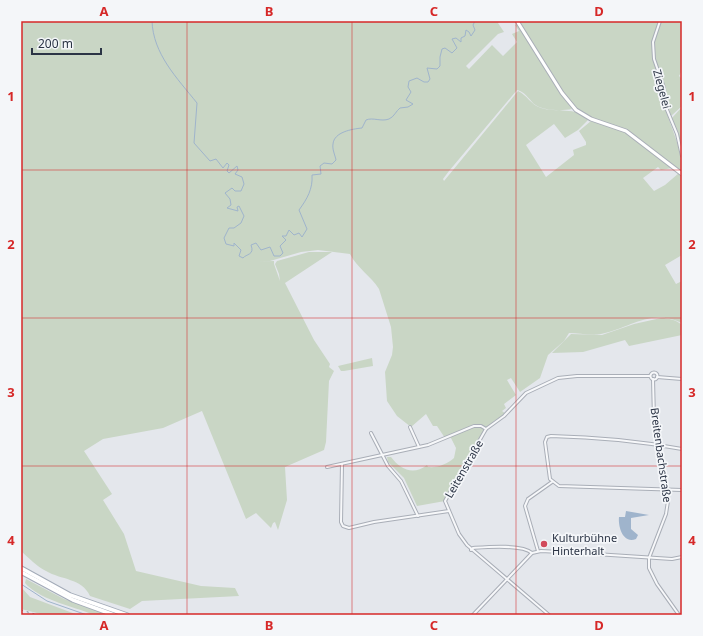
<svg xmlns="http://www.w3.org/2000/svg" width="703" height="636" viewBox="0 0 703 636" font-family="'Noto Sans',sans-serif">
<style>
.green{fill:#c9d6c5}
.water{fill:#9fb4cc}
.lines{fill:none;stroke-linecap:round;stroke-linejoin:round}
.stream{stroke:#9fb4cc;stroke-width:1}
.street-casing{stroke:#a9aeb7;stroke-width:4}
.secondary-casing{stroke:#a9aeb7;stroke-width:5}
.primary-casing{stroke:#a3abb8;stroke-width:5.5}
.street{stroke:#f7f8fa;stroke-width:2}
.secondary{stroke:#fff;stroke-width:3}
.primary{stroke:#fff;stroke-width:3.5}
.rail{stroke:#7d8696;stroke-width:1;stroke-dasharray:2 4;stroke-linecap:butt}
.grid{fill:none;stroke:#d62828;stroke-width:1;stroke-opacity:0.55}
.poi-dot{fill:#d1495b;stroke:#f4f6f9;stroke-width:1.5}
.labels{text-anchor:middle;stroke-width:3.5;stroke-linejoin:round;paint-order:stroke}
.street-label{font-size:11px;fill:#2b3445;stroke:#f4f6f9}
.poi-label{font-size:11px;fill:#2b3445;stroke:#f4f6f9;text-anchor:start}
.neatline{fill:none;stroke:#d62828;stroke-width:1.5}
.grid-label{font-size:13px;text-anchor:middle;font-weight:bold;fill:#d62828}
</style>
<rect width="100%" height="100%" fill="#e4e7ec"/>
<g class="green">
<path d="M 21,21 L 500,21 L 498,23 L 504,32 L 498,34 L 466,66 L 469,69 L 492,45 L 503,56 L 517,42 L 512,34 L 519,31 L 515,25 L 518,24 L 572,109 C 562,111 543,111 534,104 C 529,99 524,91 517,90 L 449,171 L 443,179 L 444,181 L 518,91 C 527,95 531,105 541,108 C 557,113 576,106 588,120 L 578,130 L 565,138 L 554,124 L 526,145 L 546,177 L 574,155 L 573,150 L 586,145 L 586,142 L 579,131 L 591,121 L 626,132 L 672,168 L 661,170 L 658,167 L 643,178 L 654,191 L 665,185 L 679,173 L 682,176 L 682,255 L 665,265 L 676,284 L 682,281 L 682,323 C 650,308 631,328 601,334 C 591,336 579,333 569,333 L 564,341 L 548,355 L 540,378 L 520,392 L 511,378 L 507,380 L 516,395 L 504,404 L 506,408 L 502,411 L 506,414 L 494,421 L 486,429 L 445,501 L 417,506 L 404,478 L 388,462 L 387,457 L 391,457 C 400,469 413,476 427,465 L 428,467 C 438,468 447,464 454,458 L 456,448 L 450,436 L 445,438 L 437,426 L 433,426 L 426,414 L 411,427 L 397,416 L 387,401 L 385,372 L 392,355 L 393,347 L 391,327 L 379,289 C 371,276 357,268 350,254 L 318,250 L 301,252 L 270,261 L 241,262 L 274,261 L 274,264 L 280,281 L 279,274 L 275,264 L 277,261 L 309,252 L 332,252 L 285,283 L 314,340 L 330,364 L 329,367 L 334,371 L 329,381 L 326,442 L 324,450 L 285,467 L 287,500 L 278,530 L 275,522 L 273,523 L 271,528 L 256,513 L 246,519 L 202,411 L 163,428 L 103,439 L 84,451 L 112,494 L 103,500 L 124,534 L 136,571 L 201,586 L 235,588 L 239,596 L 142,601 L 130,609 L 90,596 C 82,578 61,580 46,571 C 36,566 29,558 21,551 Z"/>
<path d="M 519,21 L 659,21 C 649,45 655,63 662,87 C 664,95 665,105 667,114 C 674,135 682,150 682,173 L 628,131 L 580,113 L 566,96 Z"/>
<path d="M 661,21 L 682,21 L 682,70 L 679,76 L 682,79 L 682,106 L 671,116 L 655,56 L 655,36 Z"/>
<path d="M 682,107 L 682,153 L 678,135 L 671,119 Z"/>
<path d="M 661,318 C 669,318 676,320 682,325 L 682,335 L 629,346 L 625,340 L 583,352 L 552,353 L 571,334 L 602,335 L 634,324 Z"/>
<path d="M 372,358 L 373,366 L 344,371 L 341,371 L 338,366 Z"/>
<path d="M 26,579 L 64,599 L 111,615 L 91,615 L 89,613 C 68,605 39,599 25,583 Z"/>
<path d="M 21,587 L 30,597 L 78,615 L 45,615 L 21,609 Z"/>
</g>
<path class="water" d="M 626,511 L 649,515 L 631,518 L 631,529 L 638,535 L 636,539 C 623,544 618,527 619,517 L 625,517 Z"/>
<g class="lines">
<g class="stream">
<path d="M 152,21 C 153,54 177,78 197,103 L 194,143 L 210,161 L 216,159 L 223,168 L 227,163 L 229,165 L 227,171 L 229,173 L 237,166 L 238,170 L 235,174 L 242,177 L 244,184 L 241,191 L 235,191 L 232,188 L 225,193 L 230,199 L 231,205 L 227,208 L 238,211 L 237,207 L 239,206 L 244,216 L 241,223 L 234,228 L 229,228 L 224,238 L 226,244 L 234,246 L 234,243 L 241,250 L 239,256 L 243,258 C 246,254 255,255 251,245 L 256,243 L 261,250 L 270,247 L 274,256 L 280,256 L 283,253 L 280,246 L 286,240 L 282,236 L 286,236 L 289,230 L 294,235 L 299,233 L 302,237 L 307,229 L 299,210 C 307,199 313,189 312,175 L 321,174 L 320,166 L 324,163 L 332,164 L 336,160 C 335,155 332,149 333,144 C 334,132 352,129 362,128 L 366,120 C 373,117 381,122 389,119 C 394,117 396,111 400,108 L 408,107 L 413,104 L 406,100 L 411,92 L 408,87 L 409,81 L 417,78 L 424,82 L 428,82 L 430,79 L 427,68 L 437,69 L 440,66 L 440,57 L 442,49 L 445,48 L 452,53 L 457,48 L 452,39 L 456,38 L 461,42 L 461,38 L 465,36 L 466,30 L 469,32 L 471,36 L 475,30 L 473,25 L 475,21"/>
<path d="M 489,21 L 491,21"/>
<path d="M 21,584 L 47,601 L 87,615"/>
</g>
<defs>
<g id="street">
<path d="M 660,21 L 653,42 L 654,59 L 664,88 L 665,105 L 677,134 L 682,156"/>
<circle cx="654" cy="376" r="3.5"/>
<path d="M 657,377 L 682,379"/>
<path d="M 653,379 L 654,419 L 668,501 L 666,514 L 649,558 L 649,568 L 657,584 L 679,615"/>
<path d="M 410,427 L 419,447"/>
<path d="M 371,433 L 388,466 L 401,481 L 418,516"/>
<path d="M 682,449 C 639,441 596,437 551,436 L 547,437 L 545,442 L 550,479 L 559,486 L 682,490"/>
<path d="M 342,464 L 341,522 L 343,526 L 349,528 L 374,522 L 449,511"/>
<path d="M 327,467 L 428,445 L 474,426 L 481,426 L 486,429"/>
<path d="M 471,550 L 473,548 C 487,547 522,544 532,553"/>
<path d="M 538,551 L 525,506 L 528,499 L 552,482"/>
<path d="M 473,615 L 532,553 L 541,551 L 580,553 L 672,559 L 682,557"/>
<path d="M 549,615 L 467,545 L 459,534 L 445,501 L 486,429 L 504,416 L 526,393 L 558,378 L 577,376 L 650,376"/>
</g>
<path id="secondary" d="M 517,21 L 562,93 L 576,110 L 591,119 L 626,131 L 682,174"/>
<g id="primary">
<path d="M 21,568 L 70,595 L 127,615"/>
<path d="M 21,572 L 73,600 L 114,615"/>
</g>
</defs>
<use href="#street" class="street-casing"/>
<use href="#secondary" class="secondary-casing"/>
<use href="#primary" class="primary-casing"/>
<use href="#street" class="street"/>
<use href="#secondary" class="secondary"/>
<use href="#primary" class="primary"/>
<path class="rail" d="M 21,610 L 38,615"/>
</g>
<path class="grid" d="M 187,21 L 187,615M 352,21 L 352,615M 516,21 L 516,615M 21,170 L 682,170M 21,318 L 682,318M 21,466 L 682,466"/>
<circle class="poi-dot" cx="544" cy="544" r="4"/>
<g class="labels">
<g class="street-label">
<text transform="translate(662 89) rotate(75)" y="4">Ziegelei</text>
<text transform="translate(661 455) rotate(82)" y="4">Breitenbachstraße</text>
<text transform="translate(464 469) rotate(-60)" y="4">Leitenstraße</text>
</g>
<g class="poi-label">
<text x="552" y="542">Kulturbühne<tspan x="552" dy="13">Hinterhalt</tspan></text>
</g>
</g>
<rect width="703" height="636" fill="none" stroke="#f4f6f9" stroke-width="44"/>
<path d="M32 48v6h69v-6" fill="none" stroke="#2b3445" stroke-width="2"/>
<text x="38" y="48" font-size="12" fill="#2b3445" stroke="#f4f6f9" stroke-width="3" paint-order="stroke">200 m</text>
<rect x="22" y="22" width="659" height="592" class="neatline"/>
<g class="grid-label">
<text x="104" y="16">A</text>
<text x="269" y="16">B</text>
<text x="434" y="16">C</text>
<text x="599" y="16">D</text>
<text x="11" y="101">1</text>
<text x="692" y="101">1</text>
<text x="11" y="249">2</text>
<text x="692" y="249">2</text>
<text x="11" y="397">3</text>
<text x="692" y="397">3</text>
<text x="11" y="545">4</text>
<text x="692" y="545">4</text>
<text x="104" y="630">A</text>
<text x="269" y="630">B</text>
<text x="434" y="630">C</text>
<text x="599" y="630">D</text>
</g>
</svg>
